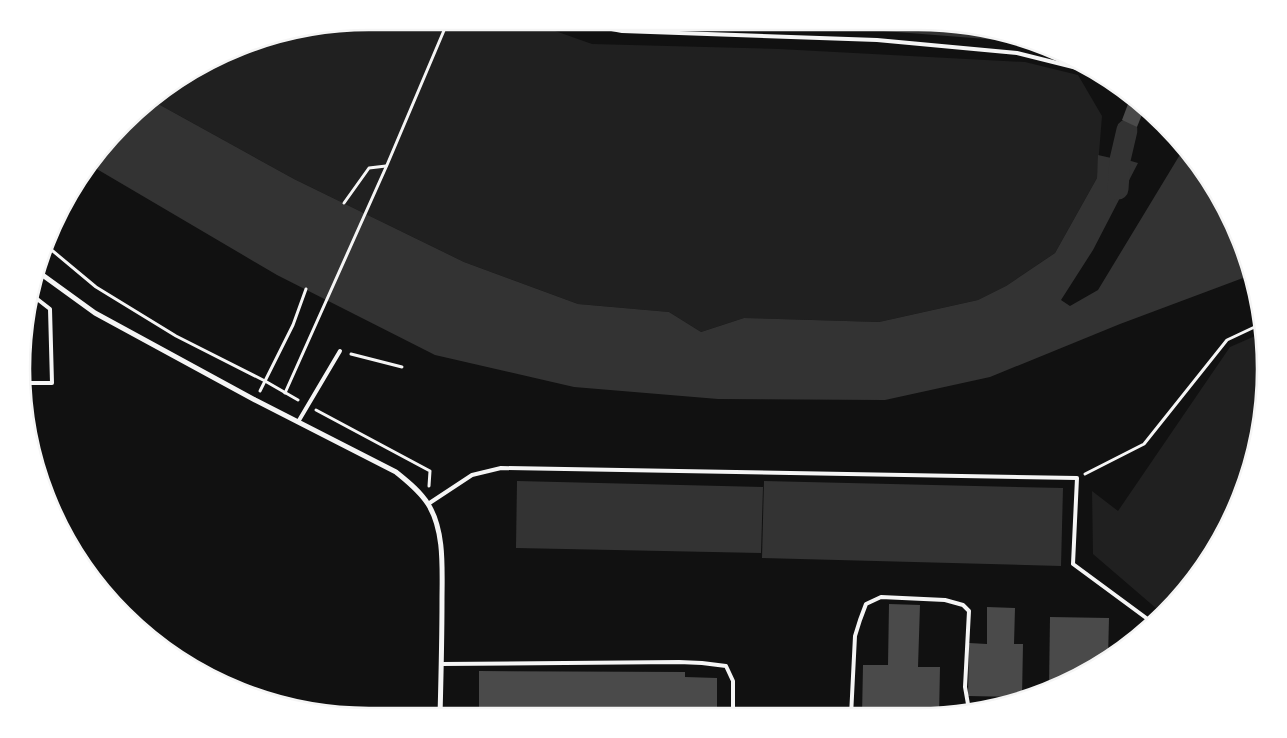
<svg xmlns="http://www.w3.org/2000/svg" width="1287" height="738" viewBox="0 0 1287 738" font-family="'DejaVu Sans',sans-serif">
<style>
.green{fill:#202020}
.water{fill:#333}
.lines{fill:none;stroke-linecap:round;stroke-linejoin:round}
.canal{stroke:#333;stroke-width:21}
.building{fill:#4a4a4a}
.path{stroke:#f5f5f5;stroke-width:3}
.service{stroke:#f5f5f5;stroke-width:4}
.minor{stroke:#f5f5f5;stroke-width:5}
.rim{fill:none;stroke:#f5f5f5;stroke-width:2.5}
</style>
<rect width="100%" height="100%" fill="#111"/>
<g class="green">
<path d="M 369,21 L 527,21 L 592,44 L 779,49 L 1025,62 L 1078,75 L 1102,116 L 1097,178 L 1055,253 L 1006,286 L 978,300 L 879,322 L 744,318 L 701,332 L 669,312 L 578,304 L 464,262 L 294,179 L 151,100 L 158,93 L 258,40 Z"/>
<path d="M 1262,333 L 1266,369 L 1259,437 L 1239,502 L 1207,562 L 1164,615 L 1093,554 L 1092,491 L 1118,511 L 1230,347 Z"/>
</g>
<g class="water">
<path d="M 768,22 L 941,22 L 1030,40 L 1036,43 Z"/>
<path d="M 151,100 L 294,179 L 464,262 L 578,304 L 669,312 L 701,332 L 744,318 L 879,322 L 978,300 L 1006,286 L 1055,253 L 1097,178 L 1098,155 L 1120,160 L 1131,161 L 1138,163 L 1093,250 L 1061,300 L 1070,306 L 1098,290 L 1184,148 L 1207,176 L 1239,236 L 1251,275 L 1120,324 L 990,377 L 885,400 L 718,399 L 574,387 L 435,355 L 277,275 L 90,165 Z"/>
<path d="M 517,481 L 763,487 L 761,553 L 516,548 Z"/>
<path d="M 764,481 L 1063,488 L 1061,566 L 762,558 Z"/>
</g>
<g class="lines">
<path class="canal" d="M 1118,189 L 1120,160 L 1127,130"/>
</g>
<g class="building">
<path d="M 1131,96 L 1145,107 L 1137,127 L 1122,120 Z"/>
<path d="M 889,604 L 920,605 L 918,667 L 940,667 L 939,716 L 862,716 L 863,665 L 888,665 Z"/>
<path d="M 987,607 L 1015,608 L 1014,644 L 1023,644 L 1022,697 L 968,696 L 969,643 L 987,644 Z"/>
<path d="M 1050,617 L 1109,618 L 1108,658 L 1092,670 L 1049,690 Z"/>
<path d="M 479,671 L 685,672 L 685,677 L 717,678 L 717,716 L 479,716 Z"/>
</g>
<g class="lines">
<g class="path">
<path d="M 344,203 L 369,168 L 386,166"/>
<path d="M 48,247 L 96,287 L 176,336 L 265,381 L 298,400"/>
<path d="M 351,354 L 402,367"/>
<path d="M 260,391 L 293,325 L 306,289"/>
<path d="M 285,393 L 387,165 L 448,21"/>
<path d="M 316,410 L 430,471 L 429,486"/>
<path d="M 1085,474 L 1144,444 L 1227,340 L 1261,324"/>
</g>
<g class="service">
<path d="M 575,22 L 622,31 L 877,40 L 1017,53 L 1097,73"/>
<path d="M 23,383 L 52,383 L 50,309 L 32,295"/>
<path d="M 298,422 L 340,351"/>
<path d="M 428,504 L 472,475 L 501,468 L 1077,478 L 1073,564 L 1153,623"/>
<path d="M 441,664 L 679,662 L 702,663 L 726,666 L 733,681 L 733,716"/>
<path d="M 851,716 L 855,636 L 860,620 L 866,604 L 881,597 L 945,600 L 963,605 L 969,611 L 965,687 L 969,710"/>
</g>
<path class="minor" d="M 37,271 L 95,313 L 255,400 L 396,472 C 407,481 420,491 428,504 C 445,531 442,570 442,601 C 442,639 441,678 440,716"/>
</g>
<path d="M0 0H1287V738H0ZM369 30H918A339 339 0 0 1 1257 369V369A339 339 0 0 1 918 708H369A339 339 0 0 1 30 369V369A339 339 0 0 1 369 30Z" fill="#fff" fill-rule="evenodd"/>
<path class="rim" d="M369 30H918A339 339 0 0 1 1257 369V369A339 339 0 0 1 918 708H369A339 339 0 0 1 30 369V369A339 339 0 0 1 369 30Z"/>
</svg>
